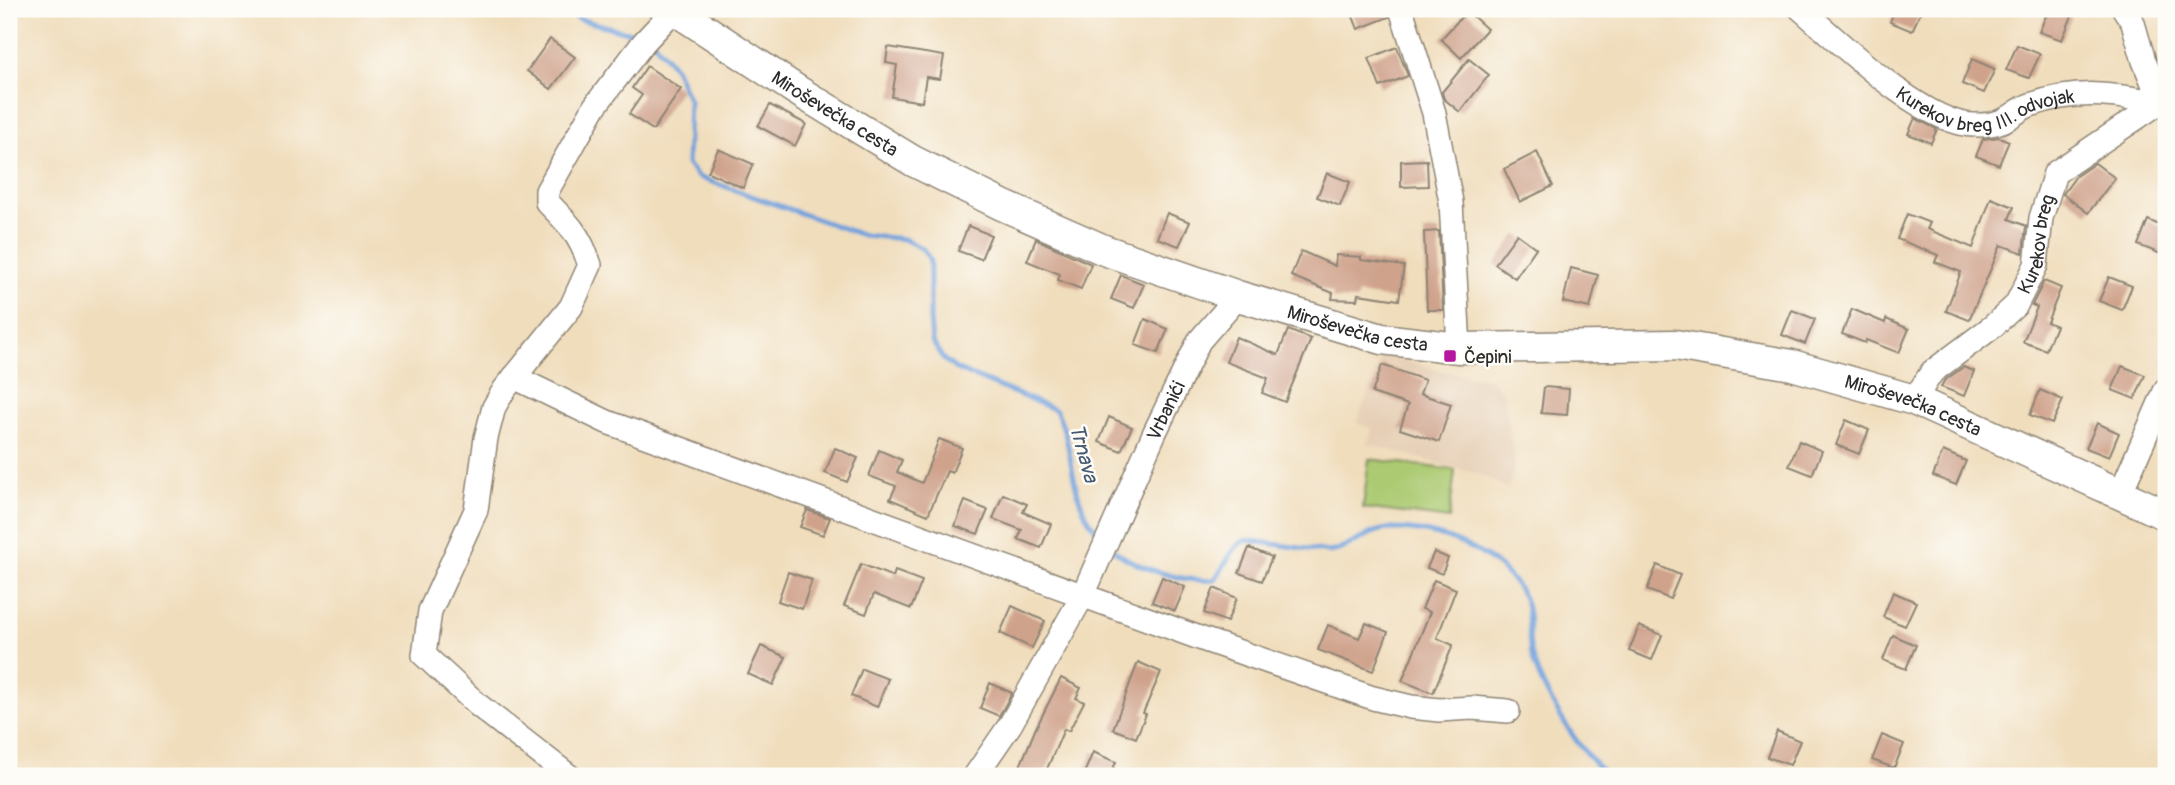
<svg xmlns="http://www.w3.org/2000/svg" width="2175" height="785" viewBox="0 0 2175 785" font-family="Pangolin,sans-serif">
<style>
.built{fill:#e6cfb5}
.green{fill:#acca72;stroke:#6c7a4e;stroke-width:2}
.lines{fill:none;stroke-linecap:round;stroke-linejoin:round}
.stream{stroke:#71a1db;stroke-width:5}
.building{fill:#cfa28b}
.minor-casing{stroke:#8e8474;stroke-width:26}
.major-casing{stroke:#8e8474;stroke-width:33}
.minor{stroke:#fff;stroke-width:23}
.major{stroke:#fff;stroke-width:30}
.poi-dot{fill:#b5179e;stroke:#fdfcf7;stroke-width:2.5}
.labels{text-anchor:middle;stroke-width:5;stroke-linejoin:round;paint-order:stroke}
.street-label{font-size:19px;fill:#2b2b2b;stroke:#fdfcf7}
.poi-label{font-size:19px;fill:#2b2b2b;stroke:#fdfcf7;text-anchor:start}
.water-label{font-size:21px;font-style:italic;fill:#475a71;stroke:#fdfcf7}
</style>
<rect width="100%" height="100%" fill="#fdfcf7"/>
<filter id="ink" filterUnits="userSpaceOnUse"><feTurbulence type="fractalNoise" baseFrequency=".0143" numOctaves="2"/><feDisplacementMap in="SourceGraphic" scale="14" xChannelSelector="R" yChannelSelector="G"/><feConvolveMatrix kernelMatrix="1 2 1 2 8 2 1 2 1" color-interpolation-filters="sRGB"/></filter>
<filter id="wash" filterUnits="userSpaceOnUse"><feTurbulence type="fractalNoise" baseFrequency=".00686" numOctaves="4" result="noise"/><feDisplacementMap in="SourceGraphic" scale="28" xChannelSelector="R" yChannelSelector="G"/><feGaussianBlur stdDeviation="1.57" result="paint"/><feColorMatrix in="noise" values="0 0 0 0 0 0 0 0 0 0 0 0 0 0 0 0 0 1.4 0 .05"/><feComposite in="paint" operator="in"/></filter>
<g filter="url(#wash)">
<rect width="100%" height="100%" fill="#f0ddbc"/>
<path class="built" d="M 1382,355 L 1444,371 L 1490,379 L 1504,394 L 1515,466 L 1508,488 L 1481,475 L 1368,444 L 1372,428 L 1357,423 Z"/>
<path class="green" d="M 1369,459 L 1455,470 L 1449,519 L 1363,508 Z"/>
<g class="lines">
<g class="stream">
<path d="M 563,9 L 579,19 L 642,36"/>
<path d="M 654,42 L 675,68 L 689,101 L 687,164 L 698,177 L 862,235 L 904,239 L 923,249 L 930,260 L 930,319 L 932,341 L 943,359 L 956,369 L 1056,410 C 1077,451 1066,499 1101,536"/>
<path d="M 1110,546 C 1130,567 1185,583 1214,580 C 1225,568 1232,545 1246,540 L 1329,552 C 1350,550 1367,530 1388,529 C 1438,528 1500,551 1524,598 C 1532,616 1526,638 1532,656 C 1542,692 1580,753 1608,776"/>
</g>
</g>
<g id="blocks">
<g class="building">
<path d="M 1350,9 L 1387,9 L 1389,17 L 1358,29 Z"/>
<path d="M 1895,9 L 1922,9 L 1912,31 L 1890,22 Z"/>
<path d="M 2049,9 L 2072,16 L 2062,40 L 2039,32 Z"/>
<path d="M 1467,11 L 1487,29 L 1461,58 L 1441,39 Z"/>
<path d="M 550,39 L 575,57 L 551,89 L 527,71 Z"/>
<path d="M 2017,45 L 2040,54 L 2029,78 L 2006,70 Z"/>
<path d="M 888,47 L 944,56 L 940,79 L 926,77 L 922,102 L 892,97 L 897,65 L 886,63 Z"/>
<path d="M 1397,47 L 1408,76 L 1380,87 L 1369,58 Z"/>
<path d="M 1469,59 L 1489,75 L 1460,112 L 1444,99 L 1442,92 Z"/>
<path d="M 1972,59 L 1995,69 L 1984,93 L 1962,84 Z"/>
<path d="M 647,66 L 681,89 L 653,130 L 629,114 L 642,95 L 632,88 Z"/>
<path d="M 770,105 L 806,124 L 795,146 L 758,126 Z"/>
<path d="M 1915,118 L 1937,129 L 1931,143 L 1908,134 Z"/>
<path d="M 1999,137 L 2009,141 L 1999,165 L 1976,156 L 1983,139 Z"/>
<path d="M 718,149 L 753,164 L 743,188 L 708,172 Z"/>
<path d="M 1537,152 L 1553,186 L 1520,202 L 1504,169 Z"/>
<path d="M 1427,160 L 1428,186 L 1401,187 L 1401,161 Z"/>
<path d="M 2095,163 L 2115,178 L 2088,213 L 2063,194 L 2076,176 Z"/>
<path d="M 1327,173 L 1350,182 L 1340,206 L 1317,197 Z"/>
<path d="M 1991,198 L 2014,207 L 2009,219 L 2026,226 L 2023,253 L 2001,245 L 1969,320 L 1946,311 L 1961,272 L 1935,262 L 1938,255 L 1897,239 L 1907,214 L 1930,223 L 1927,229 L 1973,248 Z"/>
<path d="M 1167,213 L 1190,222 L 1179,246 L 1157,238 Z"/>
<path d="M 2148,220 L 2166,228 L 2166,256 L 2138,245 Z"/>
<path d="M 968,226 L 991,235 L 981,259 L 958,251 Z"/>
<path d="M 1439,231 L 1443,310 L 1427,310 L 1424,232 Z"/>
<path d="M 1517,234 L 1536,248 L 1515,278 L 1495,264 Z"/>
<path d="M 1036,239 L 1091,264 L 1081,289 L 1058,280 L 1060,274 L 1027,261 Z"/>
<path d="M 1301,251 L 1335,266 L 1336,255 L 1361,257 L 1361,260 L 1404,266 L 1399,300 L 1358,294 L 1357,300 L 1332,299 L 1333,293 L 1291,276 Z"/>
<path d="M 1571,268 L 1598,275 L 1590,308 L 1563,302 Z"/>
<path d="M 1121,275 L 1144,284 L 1134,308 L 1111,299 Z"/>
<path d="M 2109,277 L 2132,286 L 2122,310 L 2099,301 Z"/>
<path d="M 2044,281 L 2061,288 L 2047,322 L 2056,326 L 2046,350 L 2023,342 L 2037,307 L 2032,305 Z"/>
<path d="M 1852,309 L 1885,323 L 1886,319 L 1909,329 L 1899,353 L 1866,340 L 1865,343 L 1842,334 Z"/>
<path d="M 1792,310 L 1815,319 L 1805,344 L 1782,335 Z"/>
<path d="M 1145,319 L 1168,329 L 1158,353 L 1135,345 Z"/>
<path d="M 1288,330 L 1311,339 L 1285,402 L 1262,393 L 1268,378 L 1226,362 L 1236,337 L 1278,355 Z"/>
<path d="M 1382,365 L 1425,380 L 1420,394 L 1451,404 L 1439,442 L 1400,429 L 1408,405 L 1372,393 Z"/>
<path d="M 2122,366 L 2145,375 L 2135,399 L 2112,390 Z"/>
<path d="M 1963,367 L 1974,371 L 1964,396 L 1941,387 L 1944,381 Z"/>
<path d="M 1544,387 L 1569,389 L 1567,415 L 1541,413 Z"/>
<path d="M 2040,390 L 2063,400 L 2052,424 L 2030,415 Z"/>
<path d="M 1109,417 L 1132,427 L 1121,451 L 1099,442 Z"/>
<path d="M 1846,420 L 1869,430 L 1859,454 L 1836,445 Z"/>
<path d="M 2097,423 L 2119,433 L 2109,457 L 2086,448 Z"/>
<path d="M 939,439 L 962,448 L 952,473 L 947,471 L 928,515 L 890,499 L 896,486 L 869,476 L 879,450 L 902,460 L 897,472 L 922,483 Z"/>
<path d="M 1799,441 L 1822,451 L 1812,475 L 1789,466 Z"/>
<path d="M 835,448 L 858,458 L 847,482 L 825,473 Z"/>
<path d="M 1943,451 L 1966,461 L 1956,485 L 1933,476 Z"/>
<path d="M 1003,494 L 1027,504 L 1023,512 L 1051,524 L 1041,548 L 1018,539 L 1022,530 L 993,519 Z"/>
<path d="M 965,501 L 988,510 L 978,534 L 955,526 Z"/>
<path d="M 807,510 L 830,518 L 823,535 L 800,527 Z"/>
<path d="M 1249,548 L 1272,557 L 1262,581 L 1239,573 Z"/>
<path d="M 1434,552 L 1448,558 L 1442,574 L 1427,568 Z"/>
<path d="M 861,564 L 893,577 L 895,571 L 922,581 L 911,609 L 874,594 L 866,614 L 844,606 Z"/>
<path d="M 1657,565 L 1680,575 L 1670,599 L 1647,590 Z"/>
<path d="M 788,572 L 812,580 L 802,609 L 778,601 Z"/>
<path d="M 1162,577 L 1185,587 L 1175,611 L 1152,602 Z"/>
<path d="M 1434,580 L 1456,589 L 1437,638 L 1453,645 L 1433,693 L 1402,681 L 1430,612 L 1422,609 Z"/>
<path d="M 1214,588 L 1237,598 L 1227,622 L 1204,613 Z"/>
<path d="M 1893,592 L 1916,602 L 1905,626 L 1883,617 Z"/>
<path d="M 1012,606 L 1045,621 L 1032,648 L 1000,633 Z"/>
<path d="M 1366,623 L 1388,632 L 1373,671 L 1318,650 L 1328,625 L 1359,638 Z"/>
<path d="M 1639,626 L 1662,635 L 1652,660 L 1629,651 Z"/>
<path d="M 1893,635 L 1916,645 L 1906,669 L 1883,660 Z"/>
<path d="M 761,646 L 786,657 L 773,685 L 748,674 Z"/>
<path d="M 1138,662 L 1161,672 L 1143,713 L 1146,714 L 1136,738 L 1113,729 Z"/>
<path d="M 862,669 L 888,679 L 877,707 L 851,696 Z"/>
<path d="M 1061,678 L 1081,688 L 1076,698 L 1084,702 L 1069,731 L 1064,729 L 1044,776 L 1016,776 L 1035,730 Z"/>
<path d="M 990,683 L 1012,693 L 999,716 L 980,708 Z"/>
<path d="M 1777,731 L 1800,741 L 1790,765 L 1767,757 Z"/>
<path d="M 1882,735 L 1904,744 L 1894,768 L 1872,760 Z"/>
<path d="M 1093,752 L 1116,762 L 1110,776 L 1083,776 Z"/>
</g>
</g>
</g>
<g filter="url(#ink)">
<use href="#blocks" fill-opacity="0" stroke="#8e8474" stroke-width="2"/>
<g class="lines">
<defs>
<g id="minor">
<path d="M 1401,9 L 1434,113 L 1451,202 L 1459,348"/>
<path id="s1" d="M 1801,9 C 1838,41 1926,127 1976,125 C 1983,125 1995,124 2002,121 C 2012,117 2019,109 2030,105 C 2077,89 2112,94 2161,103"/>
<path d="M 2124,9 L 2133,23 L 2144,61 L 2161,103"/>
<path d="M 514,377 L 607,422 L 1205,640 L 1373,698 L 1411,707 L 1439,710 L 1472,708 L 1508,711"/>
<path id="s2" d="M 1914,400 L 1932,372 L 1992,327 L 2016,305 L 2036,265 L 2041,218 L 2055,173 L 2166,98"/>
<path d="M 2120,494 L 2166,389"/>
<path d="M 569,776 L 478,705 L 424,655 L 430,611 L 476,510 L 486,438 L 494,407 L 504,390 L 571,307 L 590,265 C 580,235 569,224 547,202 L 547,191 L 595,106 L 644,42 L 675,9"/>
<path id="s3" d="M 975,776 L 1010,725 L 1083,595 L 1154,434 L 1199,341 L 1238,296"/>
</g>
<g id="major">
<path id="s4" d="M 674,9 L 798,91 L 913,161 L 1002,205 L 1104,250 L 1238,296 L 1382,339 L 1459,348 L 1675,345 L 1792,365 L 1914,400 L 2166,515"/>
</g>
</defs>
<use href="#minor" class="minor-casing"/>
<use href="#major" class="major-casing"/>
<use href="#minor" class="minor"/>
<use href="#major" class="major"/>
</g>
</g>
<rect class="poi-dot" x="1443" y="349" width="14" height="14" rx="3.5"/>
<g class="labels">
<g class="street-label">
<text dy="7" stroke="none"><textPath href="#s1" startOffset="222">Kurekov breg III. odvojak</textPath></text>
<text dy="7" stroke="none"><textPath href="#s4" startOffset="192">Miroševečka cesta</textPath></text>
<text dy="7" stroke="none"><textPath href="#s2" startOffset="206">Kurekov breg</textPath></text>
<text dy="7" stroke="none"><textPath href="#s4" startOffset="760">Miroševečka cesta</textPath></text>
<text dy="7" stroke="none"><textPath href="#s4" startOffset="1326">Miroševečka cesta</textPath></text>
<text dy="7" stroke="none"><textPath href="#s3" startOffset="413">Vrbanići</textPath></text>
</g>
<g class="poi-label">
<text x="1464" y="363">Čepini</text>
</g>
<g class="water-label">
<text transform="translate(1084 453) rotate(75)" y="7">Trnava</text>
</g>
</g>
<rect width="2175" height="785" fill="none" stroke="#fdfcf7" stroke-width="35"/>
</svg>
